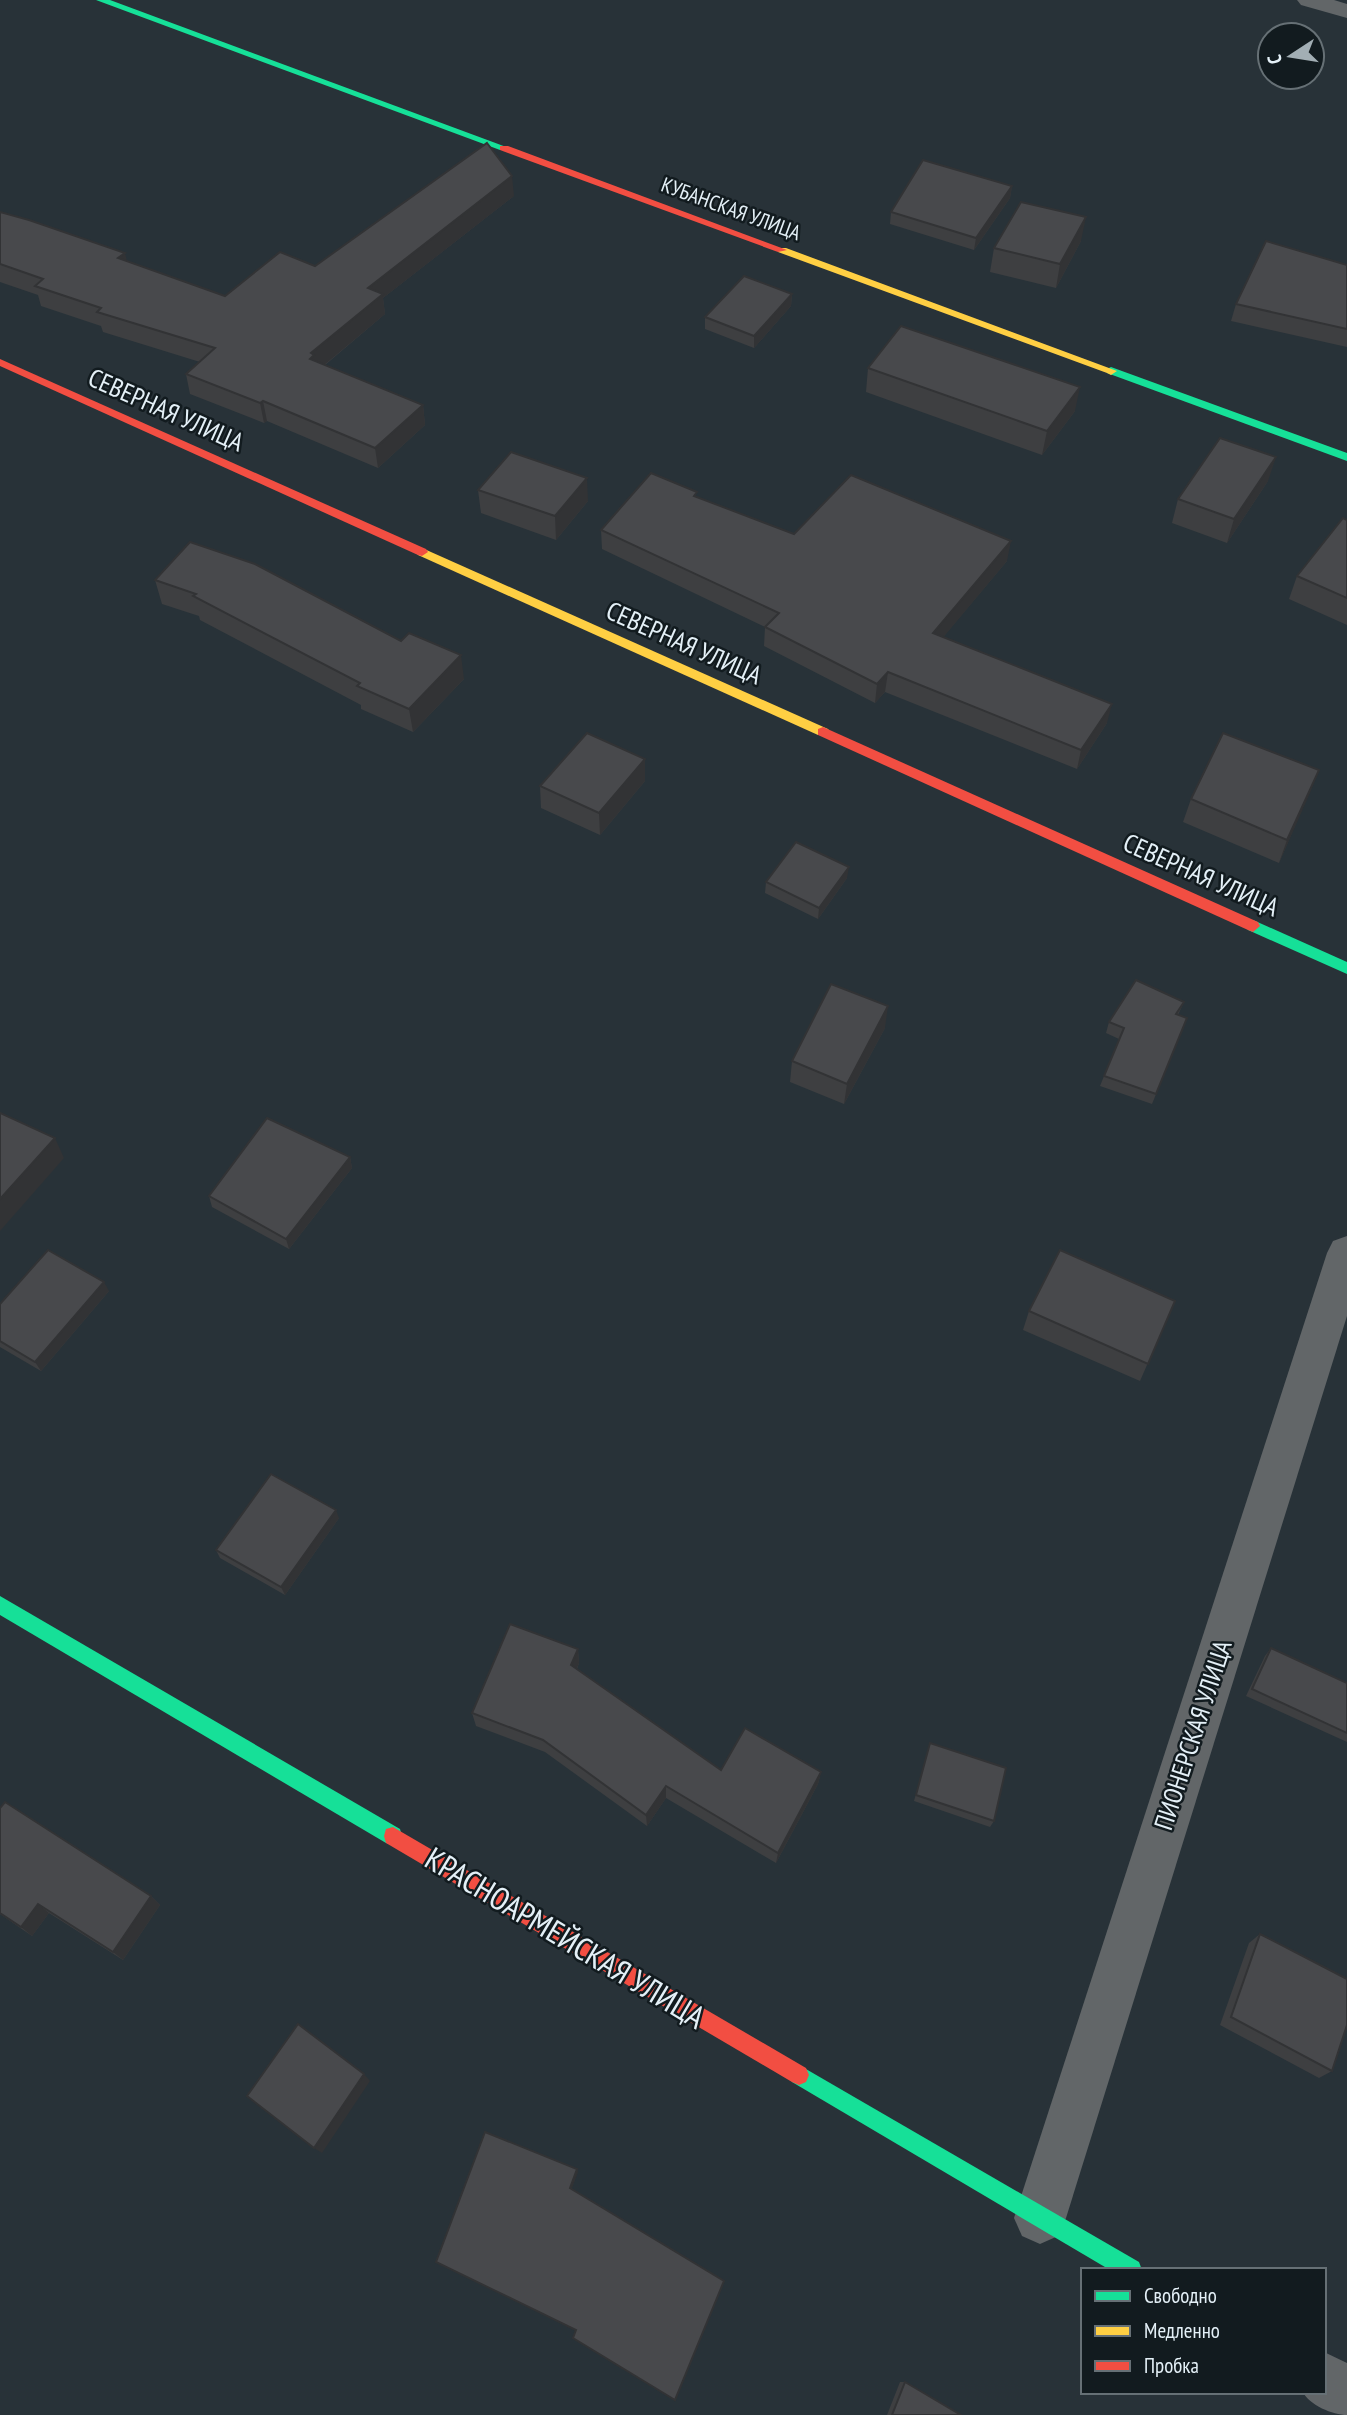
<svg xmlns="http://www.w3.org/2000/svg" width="1347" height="2415" viewBox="0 0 1347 2415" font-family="'PT Sans Narrow',sans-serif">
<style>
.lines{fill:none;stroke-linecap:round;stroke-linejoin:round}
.street{fill:#626668;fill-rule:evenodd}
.fast{fill:#16e098;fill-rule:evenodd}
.slow{fill:#ffcf43;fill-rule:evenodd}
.jam{fill:#f24e42;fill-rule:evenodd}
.wall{fill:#3e3f41}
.shaded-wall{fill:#323335}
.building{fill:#48494c;stroke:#323335;stroke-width:2}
.labels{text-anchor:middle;stroke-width:5;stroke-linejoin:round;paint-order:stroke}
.far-street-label{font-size:21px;fill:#e4f0f7;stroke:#121b1f}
.street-label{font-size:26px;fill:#e4f0f7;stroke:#121b1f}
.near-street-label{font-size:32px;fill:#e4f0f7;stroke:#121b1f}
</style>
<rect width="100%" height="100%" fill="#283238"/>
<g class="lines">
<g class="street">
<path d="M 1297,0 L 1334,0 L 1347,4 L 1347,18 L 1301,5 Z"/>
<path d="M 1347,1236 L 1347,1316 L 1066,2218 L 1058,2236 L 1040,2244 L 1022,2236 L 1014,2218 L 1327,1253 L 1333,1241 Z"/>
<path d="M 1324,2352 L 1347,2363 L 1347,2415 C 1333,2415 1309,2405 1303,2392 L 1324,2392 Z"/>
</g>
<g class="fast">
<path d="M 96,0 L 110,0 L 509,148 L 500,150 Z"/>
<path d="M 1111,367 L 1347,453 L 1347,461 L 1107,373 L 1107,369 Z"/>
<path d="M 1253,920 L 1347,962 L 1347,974 L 1248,930 L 1246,926 Z"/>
<path d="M 0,1596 L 400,1829 L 402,1836 L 400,1843 L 393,1845 L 386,1843 L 0,1615 Z"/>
<path d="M 799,2065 L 1139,2262 L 1142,2270 L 1110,2270 L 792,2082 L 789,2075 L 792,2068 Z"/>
</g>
<g class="slow">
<path d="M 778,248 L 786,248 L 1117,371 L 1111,375 L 1107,373 L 778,252 Z"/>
<path d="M 422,548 L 828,729 L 830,732 L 828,735 L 818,735 L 418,555 L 416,552 Z"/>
</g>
<g class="jam">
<path d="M 500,146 L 508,146 L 787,250 L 778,252 L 500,150 Z"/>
<path d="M 0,359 L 426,549 L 428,552 L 422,556 L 418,555 L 0,366 Z"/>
<path d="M 823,727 L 1258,922 L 1260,926 L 1253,932 L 1248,930 L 818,735 L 818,729 Z"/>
<path d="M 393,1827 L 806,2068 L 809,2075 L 806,2082 L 799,2085 L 792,2082 L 386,1843 L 384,1836 L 386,1829 Z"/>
</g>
</g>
<g class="wall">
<path d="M 1012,186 L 1010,198 L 974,250 L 890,224 L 891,212 Z"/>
<path d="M 514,196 L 383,298 L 385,314 L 325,365 L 423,405 L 425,425 L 378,468 L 267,421 L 264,423 L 190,394 L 186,374 L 200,362 L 103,332 L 101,326 L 41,306 L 38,295 L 0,282 L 0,212 L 127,261 L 225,296 L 315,266 Z"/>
<path d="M 1081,241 L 1056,288 L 990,272 L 994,248 Z"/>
<path d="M 1347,265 L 1347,347 L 1231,321 L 1236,304 Z"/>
<path d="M 792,294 L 791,306 L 754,348 L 705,329 L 705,317 Z"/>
<path d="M 868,368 L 1075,411 L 1042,455 L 866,392 Z"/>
<path d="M 1268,481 L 1227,543 L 1172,523 L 1178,499 Z"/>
<path d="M 478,490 L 588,501 L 556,540 L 481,513 Z"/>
<path d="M 697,497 L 794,534 L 1007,561 L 943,637 L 1107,723 L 1077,769 L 885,692 L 875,703 L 764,646 L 765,627 L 602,549 L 601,530 Z"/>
<path d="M 1347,520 L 1347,625 L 1289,599 L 1297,576 Z"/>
<path d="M 155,580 L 464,679 L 413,732 L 361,709 L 361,705 L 200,620 L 199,616 L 162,604 Z"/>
<path d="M 645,759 L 645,781 L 600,835 L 541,808 L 540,786 Z"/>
<path d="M 1319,770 L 1279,863 L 1183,822 L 1191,799 Z"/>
<path d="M 847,878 L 818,919 L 765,893 L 766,882 Z"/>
<path d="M 1184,1002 L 1178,1015 L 1187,1018 L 1152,1104 L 1100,1086 L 1119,1039 L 1106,1033 L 1109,1022 Z"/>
<path d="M 885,1028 L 844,1104 L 790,1082 L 792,1061 Z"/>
<path d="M 350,1157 L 352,1168 L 289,1249 L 212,1207 L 209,1196 Z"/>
<path d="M 109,1291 L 41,1371 L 0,1347 L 0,1304 Z"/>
<path d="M 1175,1301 L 1140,1381 L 1023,1330 L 1029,1311 Z"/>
<path d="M 339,1518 L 285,1595 L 220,1558 L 216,1550 Z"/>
<path d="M 1271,1648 L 1347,1683 L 1347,1742 L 1246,1696 L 1265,1656 Z"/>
<path d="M 578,1649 L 579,1663 L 577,1669 L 721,1770 L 821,1772 L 818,1784 L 776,1863 L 666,1798 L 647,1826 L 545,1752 L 476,1726 L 472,1713 Z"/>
<path d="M 930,1743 L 994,1821 L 990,1827 L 914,1801 Z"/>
<path d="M 0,1808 L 151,1896 L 160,1905 L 123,1960 L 49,1913 L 32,1936 L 0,1914 Z"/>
<path d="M 1260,1934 L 1332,2071 L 1319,2078 L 1220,2025 L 1249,1943 Z"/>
<path d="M 900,2382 L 905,2382 L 961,2415 L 887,2415 Z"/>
</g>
<g class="shaded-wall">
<path d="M 512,176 L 514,196 L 383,298 L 385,314 L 317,371 L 310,359 L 311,353 L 368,288 Z"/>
<path d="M 1012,186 L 1010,198 L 974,250 L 976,238 Z"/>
<path d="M 1086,217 L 1081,241 L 1056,288 L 1060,264 Z"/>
<path d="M 125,253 L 130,273 L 118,258 Z"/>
<path d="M 792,294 L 791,306 L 754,348 L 754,336 Z"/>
<path d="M 1080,387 L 1075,411 L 1042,455 L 1047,431 Z"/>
<path d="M 263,401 L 267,421 L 264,423 L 260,403 Z"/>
<path d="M 423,405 L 425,425 L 378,468 L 375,448 Z"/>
<path d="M 1276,457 L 1268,481 L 1227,543 L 1234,519 Z"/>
<path d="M 587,478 L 588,501 L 556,540 L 555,516 Z"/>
<path d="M 1011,541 L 1007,561 L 931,652 L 933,633 Z"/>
<path d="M 461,655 L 464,679 L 413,732 L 409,709 Z"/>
<path d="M 888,672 L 885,692 L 875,703 L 877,684 Z"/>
<path d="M 1112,704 L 1107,723 L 1077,769 L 1081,750 Z"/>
<path d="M 645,759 L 645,781 L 600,835 L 599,813 Z"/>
<path d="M 1319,770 L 1310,793 L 1279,863 L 1287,840 Z"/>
<path d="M 849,867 L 847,878 L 818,919 L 819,908 Z"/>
<path d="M 888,1006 L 885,1028 L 844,1104 L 847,1084 Z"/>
<path d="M 55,1138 L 64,1158 L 0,1231 L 0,1199 Z"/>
<path d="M 350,1157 L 352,1168 L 289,1249 L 286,1239 Z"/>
<path d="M 104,1282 L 109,1291 L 41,1371 L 35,1362 Z"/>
<path d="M 336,1510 L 339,1518 L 285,1595 L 281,1587 Z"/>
<path d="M 578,1649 L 579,1663 L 573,1678 L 571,1665 Z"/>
<path d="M 821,1772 L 818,1784 L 776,1863 L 778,1853 Z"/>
<path d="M 666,1786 L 666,1798 L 647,1826 L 646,1815 Z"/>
<path d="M 151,1896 L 160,1905 L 123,1960 L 113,1952 Z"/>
<path d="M 38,1904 L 49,1913 L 32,1936 L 21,1927 Z"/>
<path d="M 364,2074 L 370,2081 L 322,2153 L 314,2148 Z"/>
<path d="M 577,2169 L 578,2172 L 571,2191 L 570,2188 Z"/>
</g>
<g class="building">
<path d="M 487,143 L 512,176 L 368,288 L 383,294 L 311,353 L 314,355 L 310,359 L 423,405 L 375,448 L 263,401 L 260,403 L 186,374 L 215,348 L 97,312 L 101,308 L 35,286 L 43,279 L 0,264 L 0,212 L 29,220 L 125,253 L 118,258 L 225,296 L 280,252 L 315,266 Z"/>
<path d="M 923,160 L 1012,186 L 976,238 L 891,212 Z"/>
<path d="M 1021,202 L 1086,217 L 1060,264 L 994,248 Z"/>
<path d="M 1266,241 L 1347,265 L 1347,329 L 1236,304 Z"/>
<path d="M 744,276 L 792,294 L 754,336 L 705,317 Z"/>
<path d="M 901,326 L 1080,387 L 1047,431 L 868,368 Z"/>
<path d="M 1220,438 L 1276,457 L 1234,519 L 1178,499 Z"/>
<path d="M 511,452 L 587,478 L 555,516 L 478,490 Z"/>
<path d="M 651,473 L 697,492 L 694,496 L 794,534 L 851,475 L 1011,541 L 933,633 L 1112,704 L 1081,750 L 888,672 L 877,684 L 765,627 L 779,613 L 601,530 Z"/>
<path d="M 1343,518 L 1347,520 L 1347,598 L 1297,576 Z"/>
<path d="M 190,542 L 255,564 L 401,641 L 409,633 L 461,655 L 409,709 L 357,686 L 360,683 L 193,596 L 196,594 L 155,580 Z"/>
<path d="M 587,733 L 645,759 L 599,813 L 540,786 Z"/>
<path d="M 1223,733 L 1319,770 L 1287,840 L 1191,799 Z"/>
<path d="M 796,842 L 849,867 L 819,908 L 766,882 Z"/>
<path d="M 1136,980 L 1184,1002 L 1176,1014 L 1187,1018 L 1156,1094 L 1104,1076 L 1124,1028 L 1109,1022 Z"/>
<path d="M 831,984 L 888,1006 L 847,1084 L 792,1061 Z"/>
<path d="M 0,1113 L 55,1138 L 0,1199 Z"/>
<path d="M 267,1118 L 350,1157 L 286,1239 L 209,1196 Z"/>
<path d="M 48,1250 L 104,1282 L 35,1362 L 0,1341 L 0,1304 Z"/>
<path d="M 1060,1250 L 1175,1301 L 1148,1364 L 1029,1311 Z"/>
<path d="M 271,1474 L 336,1510 L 281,1587 L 216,1550 Z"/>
<path d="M 510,1624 L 578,1649 L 571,1665 L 721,1770 L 745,1728 L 821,1772 L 778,1853 L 666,1786 L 646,1815 L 543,1740 L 472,1713 Z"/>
<path d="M 1271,1648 L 1347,1683 L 1347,1733 L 1252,1689 Z"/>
<path d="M 930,1743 L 1006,1768 L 994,1821 L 916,1795 Z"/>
<path d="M 5,1802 L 151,1896 L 113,1952 L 38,1904 L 21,1927 L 0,1913 L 0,1808 Z"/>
<path d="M 1260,1934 L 1347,1979 L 1347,2025 L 1332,2071 L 1231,2017 Z"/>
<path d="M 298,2024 L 364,2074 L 314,2148 L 247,2096 Z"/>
<path d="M 485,2132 L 577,2169 L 570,2188 L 724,2281 L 675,2400 L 573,2338 L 576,2330 L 436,2262 Z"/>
<path d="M 905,2382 L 961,2415 L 892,2415 Z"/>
</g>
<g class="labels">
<g class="far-street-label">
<text transform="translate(731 209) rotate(20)" y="7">КУБАНСКАЯ УЛИЦА</text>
</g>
<g class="street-label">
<text transform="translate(166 410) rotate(24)" y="9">СЕВЕРНАЯ УЛИЦА</text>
<text transform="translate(684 643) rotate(24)" y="9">СЕВЕРНАЯ УЛИЦА</text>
<text transform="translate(1201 875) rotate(24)" y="9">СЕВЕРНАЯ УЛИЦА</text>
<text transform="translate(1193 1735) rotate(-72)" y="9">ПИОНЕРСКАЯ УЛИЦА</text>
</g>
<g class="near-street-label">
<text transform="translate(565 1938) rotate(31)" y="11">КРАСНОАРМЕЙСКАЯ УЛИЦА</text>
</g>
</g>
<rect x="1081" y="2268" width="245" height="126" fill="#121b1f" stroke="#667075" stroke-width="2"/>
<rect x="1095" y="2291" width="35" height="10" fill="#16e098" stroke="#667075" stroke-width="2"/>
<text x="1144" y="2303" font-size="21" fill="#e4f0f7">Свободно</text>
<rect x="1095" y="2326" width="35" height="10" fill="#ffcf43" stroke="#667075" stroke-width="2"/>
<text x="1144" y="2338" font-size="21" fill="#e4f0f7">Медленно</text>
<rect x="1095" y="2361" width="35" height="10" fill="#f24e42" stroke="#667075" stroke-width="2"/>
<text x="1144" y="2373" font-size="21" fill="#e4f0f7">Пробка</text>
<g transform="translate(1291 56) rotate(258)"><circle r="33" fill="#121b1f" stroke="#667075" stroke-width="2"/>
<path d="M0-5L12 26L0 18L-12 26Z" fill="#a2aeb4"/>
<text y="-10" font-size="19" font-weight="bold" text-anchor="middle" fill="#e4f0f7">С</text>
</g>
</svg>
